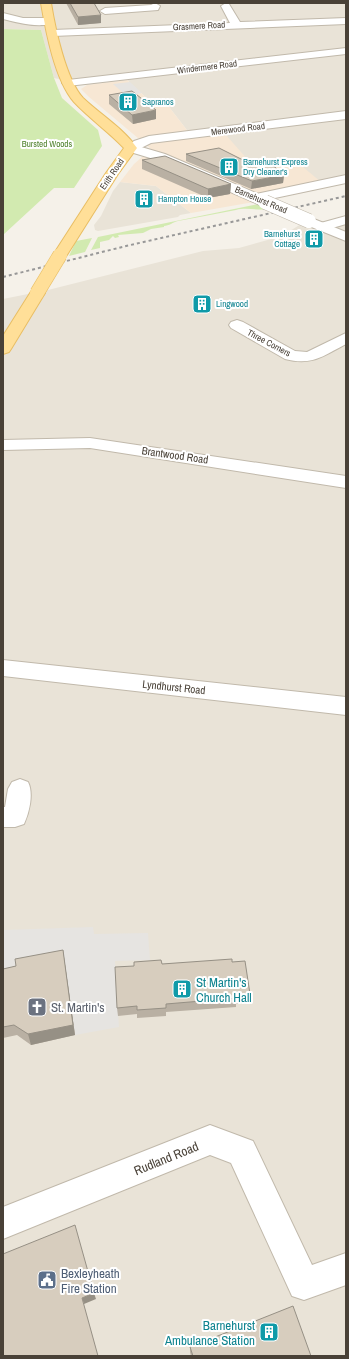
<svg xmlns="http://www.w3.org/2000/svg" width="349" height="1359" viewBox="0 0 349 1359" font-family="'Archivo Narrow',sans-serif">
	<rect width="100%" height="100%" fill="#f5f1e9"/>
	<!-- residential -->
	<path fill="#e9e3d7" d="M3,3H346V177L321,182L256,169L193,138L166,103L153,104L127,80L87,85L54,78L41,30L3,29Z
		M120,182L156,186L191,213L180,215L178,217L98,231L95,230L94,225L101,216L113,191Z
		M346,223V1356H3V299L48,290L203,251L239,248L282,236L301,224Z"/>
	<!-- commercial -->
	<path fill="#f7e7d4" d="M127,80L153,104L166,103L193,138L225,134L256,169L297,162L321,182L245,198L254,202L191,213L156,186L120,182L134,164L151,149L89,97L81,89L87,85Z"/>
	<!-- green -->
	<path fill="#d2eab0" d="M3,29L41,30L54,78L62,98L98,130L102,146L74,188H54L3,235Z
		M259,204L269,209C258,211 247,207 236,210C217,214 198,217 178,221C173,222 169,226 164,226V227L151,229L143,233L118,235L119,237L115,238L113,236L109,240L100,242V248L91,250L98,237Z
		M92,238L85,252L69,256L76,241Z"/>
	<!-- parking -->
	<path fill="#e6e4e1" d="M130,82L142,93L127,96L113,84Z
		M93,927L94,934L148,933L150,960L115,961L119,1027L75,1035L64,961L3,980V930Z"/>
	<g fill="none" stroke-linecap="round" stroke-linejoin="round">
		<defs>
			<path id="minor" d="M155,3L160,6L158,10L105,14L100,11L105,8L151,5Z
				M226,3L229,4L240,22L346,18V24L53,36L48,33L53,30L230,23L221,6Z
				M3,13L23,18H49L54,21C46,30 14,22 3,19Z
				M346,48V54L68,86L62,83L68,80Z
				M346,111V119L151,143L135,151H127L125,148L134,141L149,136Z
				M346,175V183L256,202L251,201L249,198L251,195L256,194Z
				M346,216V224L322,231L317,230L315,227L317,224Z
				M237,320L243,322L295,351L307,352L346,333V344C323,356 312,366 285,359L231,328L229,325L231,322Z
				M90,438L346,476V488L90,448L3,450V440Z
				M3,660L346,697V715L3,676Z
				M20,779L28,782C34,794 29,813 24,824L15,827H3V807H5L8,789L12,782Z
				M210,1125L253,1141L312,1265L346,1253V1285L304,1300L292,1296L231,1163L210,1155L3,1239V1207Z"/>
			<path id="tertiary" d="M131,144L165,154L270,199L272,202L270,205H260L157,160L127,151L125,148L127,145Z
				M309,217L346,232V241L304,224L302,221L304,218Z"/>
			<path id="primary" d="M41,3H51C55,28 66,80 83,98C101,115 123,128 137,148L118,174L65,258L60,259L55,258L53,255L106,173L124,148C109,132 90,119 74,102C55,80 46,32 41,3Z
				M37,288L42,290L45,293L11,349L9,352L3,354V336L32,290Z"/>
		</defs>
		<!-- minor casing -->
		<use href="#minor" stroke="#c1b9ab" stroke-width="2"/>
		<!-- tertiary casing -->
		<use href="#tertiary" stroke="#c1b9ab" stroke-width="2"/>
		<!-- primary casing -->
		<use href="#primary" stroke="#e9be63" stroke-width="2"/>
		<!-- minor -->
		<use href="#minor" fill="#fff" fill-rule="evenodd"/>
		<!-- tertiary -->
		<use href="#tertiary" fill="#fff" fill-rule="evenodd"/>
		<!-- primary -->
		<use href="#primary" fill="#ffdf98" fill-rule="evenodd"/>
		<!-- rail -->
		<path stroke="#989898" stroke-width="2" stroke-dasharray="3 3" stroke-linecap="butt" d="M3,277L126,246L346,196"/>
		<defs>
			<path id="tertiary-bridge" d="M265,202L309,221"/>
			<path id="primary-bridge" d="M37,293L60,255"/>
		</defs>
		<!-- tertiary-bridge casing -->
		<use href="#tertiary-bridge" stroke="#c1b9ab" stroke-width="15" stroke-linecap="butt"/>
		<!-- primary-bridge casing -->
		<use href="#primary-bridge" stroke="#e9be63" stroke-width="15" stroke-linecap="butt"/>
		<!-- tertiary-bridge -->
		<use href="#tertiary-bridge" stroke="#fff" stroke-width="14"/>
		<!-- primary-bridge -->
		<use href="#primary-bridge" stroke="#ffdf98" stroke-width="14"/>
	</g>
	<!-- wall -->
	<path fill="#b9b0a3" d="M66,3H94L101,23L78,25Z
		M109,95L156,119L133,124L109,104Z
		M186,154L253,165L284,175L283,183L251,189L186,161Z
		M142,160L231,184L230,194L208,198L142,169Z
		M63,950L75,1035L31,1045L17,1035L3,1038V969L16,966Z
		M232,962L250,994L249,1002L236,1004V1007L166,1012V1016L137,1018V1014L118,1016L117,1008L162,964Z
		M190,1347L311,1356H191L190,1352Z"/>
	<!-- shaded-wall -->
	<path fill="#969085" d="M101,15V23L78,25V17Z
		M156,110V119L133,124L132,115Z
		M284,175L283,183L251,189L252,181Z
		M231,184L230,194L208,198V189Z
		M63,950L75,1035L31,1045L28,1034Z
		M94,1293L96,1299L84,1304L82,1298Z"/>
	<!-- building -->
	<path fill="#d7cdbe" stroke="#969085" d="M70,3H94L101,15L78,17Z
		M132,91L156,110L132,115L109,95Z
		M219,148L253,165L269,162L284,175L252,181L186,154Z
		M165,156L231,184L208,189L142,160Z
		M63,950L73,1025L28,1034L14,1025L3,1027V969L16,966L15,959Z
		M232,959V962L245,961L250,994L236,995L237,998L166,1004V1008L137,1010V1006L117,1008L115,967L134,966V962L161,960L162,964Z
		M75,1225L94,1293L82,1298L98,1356H3V1254Z
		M293,1306L311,1356H193L190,1347Z"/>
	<!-- icons -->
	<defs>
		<symbol id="building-square" viewBox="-11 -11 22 22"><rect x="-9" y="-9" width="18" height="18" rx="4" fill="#0f9aa8" stroke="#fff"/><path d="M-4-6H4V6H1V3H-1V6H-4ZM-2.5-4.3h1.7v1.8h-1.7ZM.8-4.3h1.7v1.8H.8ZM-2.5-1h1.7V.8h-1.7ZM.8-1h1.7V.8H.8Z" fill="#fff"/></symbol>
		<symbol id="church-square" viewBox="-11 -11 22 22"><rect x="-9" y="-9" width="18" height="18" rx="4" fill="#6b7280" stroke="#fff"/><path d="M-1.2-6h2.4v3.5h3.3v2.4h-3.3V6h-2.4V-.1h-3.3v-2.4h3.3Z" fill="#fff"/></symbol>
		<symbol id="civic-square" viewBox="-11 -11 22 22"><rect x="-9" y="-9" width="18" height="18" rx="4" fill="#5c6f8a" stroke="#fff"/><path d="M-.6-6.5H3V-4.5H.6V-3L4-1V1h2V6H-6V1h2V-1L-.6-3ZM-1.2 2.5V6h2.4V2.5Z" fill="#fff"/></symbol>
	</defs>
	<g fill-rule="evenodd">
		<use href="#building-square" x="117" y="91" width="22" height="22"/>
		<use href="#building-square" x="218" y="156" width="22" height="22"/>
		<use href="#building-square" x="133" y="188" width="22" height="22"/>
		<use href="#building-square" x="303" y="228" width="22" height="22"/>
		<use href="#building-square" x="191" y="293" width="22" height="22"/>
		<use href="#building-square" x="171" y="978" width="22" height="22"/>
		<use href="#church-square" x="26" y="996" width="22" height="22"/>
		<use href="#civic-square" x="36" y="1269" width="22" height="22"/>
		<use href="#building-square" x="258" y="1321" width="22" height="22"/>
	</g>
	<g text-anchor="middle" stroke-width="4" stroke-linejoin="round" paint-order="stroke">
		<!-- far-street labels -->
		<g font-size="9" fill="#494137" stroke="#fff">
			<text transform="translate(199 26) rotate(-3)" y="3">Grasmere Road</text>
			<text transform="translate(207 67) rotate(-7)" y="3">Windermere Road</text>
			<text transform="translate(238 129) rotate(-7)" y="3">Merewood Road</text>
			<text transform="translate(112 174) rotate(-56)" y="3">Erith Road</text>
			<text transform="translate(261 200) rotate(23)" y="3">Barnehurst Road</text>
			<text transform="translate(269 343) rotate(28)" y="3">Three Corners</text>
		</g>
		<!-- far-culture labels -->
		<g font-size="9" fill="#0d838f" stroke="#fff" text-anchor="start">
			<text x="142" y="105">Sapranos</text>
			<text x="243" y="165">Barnehurst Express<tspan x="243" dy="10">Dry Cleaner's</tspan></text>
			<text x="158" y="202">Hampton House</text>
			<text x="300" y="237" text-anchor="end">Barnehurst<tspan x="300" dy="10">Cottage</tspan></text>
			<text x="216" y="307">Lingwood</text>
		</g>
		<!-- far-park labels -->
		<g font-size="9" fill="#4a7e27" stroke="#fff">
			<text x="47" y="147">Bursted Woods</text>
		</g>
		<!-- street labels -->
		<g font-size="11" fill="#494137" stroke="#fff">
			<text transform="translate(175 455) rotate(8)" y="4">Brantwood Road</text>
			<text transform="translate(174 687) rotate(6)" y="4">Lyndhurst Road</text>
		</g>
		<!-- near-culture labels -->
		<g font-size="13" fill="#0d838f" stroke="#fff" text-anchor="start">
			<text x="196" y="987">St Martin's<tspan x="196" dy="15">Church Hall</tspan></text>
			<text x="255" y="1330" text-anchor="end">Barnehurst<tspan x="255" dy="15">Ambulance Station</tspan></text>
		</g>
		<!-- near-worship labels -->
		<g font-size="13" fill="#5b616d" stroke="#fff" text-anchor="start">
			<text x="51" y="1012">St. Martin's</text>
		</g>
		<!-- near-street labels -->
		<g font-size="13" fill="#494137" stroke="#fff">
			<text transform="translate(166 1158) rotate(-22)" y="5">Rudland Road</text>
		</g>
		<!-- near-service labels -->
		<g font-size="13" fill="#4e5e75" stroke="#fff" text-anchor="start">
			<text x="61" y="1278">Bexleyheath<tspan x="61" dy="15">Fire Station</tspan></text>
		</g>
	</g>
	<!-- border -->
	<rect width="349" height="1359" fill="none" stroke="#494137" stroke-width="8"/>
</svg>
